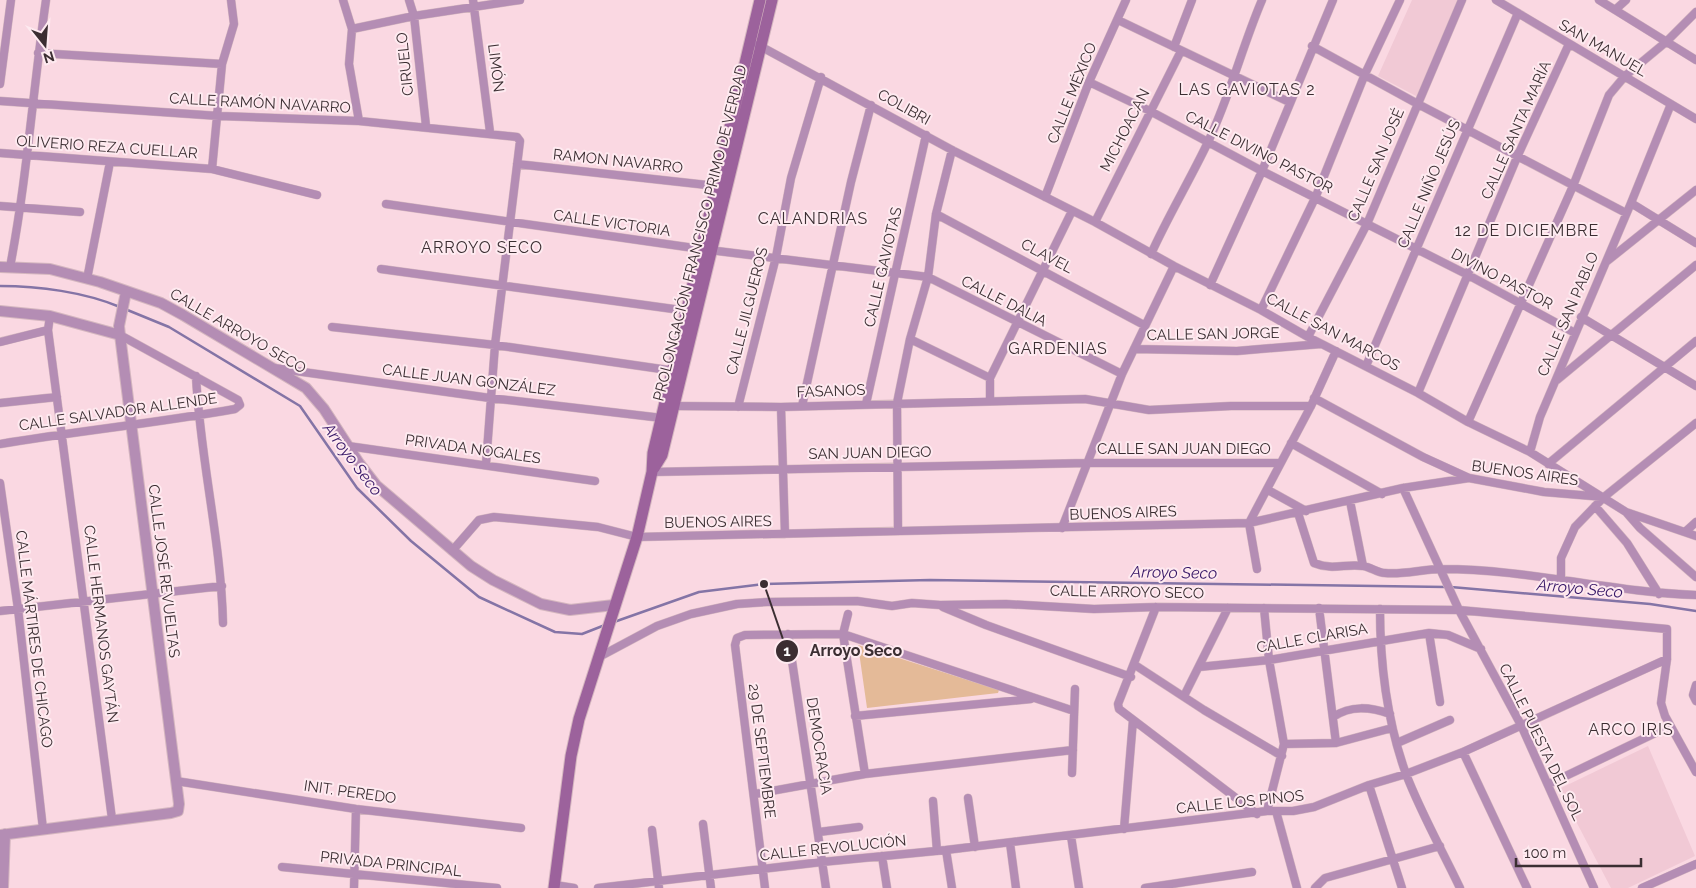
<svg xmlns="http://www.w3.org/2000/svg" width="1696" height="888" viewBox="0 0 1696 888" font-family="Raleway,sans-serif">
	<rect width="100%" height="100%" fill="#fad8e2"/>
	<!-- built -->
	<path fill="#f1c9d5" d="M1412,0H1460L1418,97L1378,76Z
		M1648,746L1695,856L1628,888H1611L1559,789Z"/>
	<!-- green -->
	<path fill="#e4ba98" d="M858,645L999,690L998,693L867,708Z"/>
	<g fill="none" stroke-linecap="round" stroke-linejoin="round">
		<!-- stream -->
		<path stroke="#8474a6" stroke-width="2.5" d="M0,286C39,286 84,292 120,307
			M125,309L169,327L300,406L357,488L411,541L479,597L555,632L582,634L605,625
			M1451,587L1650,604L1696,611
			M614,622L699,592L764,584L930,580L1446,587"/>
		<defs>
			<path id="minor" d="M343,0L352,29L349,64L359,121
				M409,0L414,16L426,126
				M473,0L490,132
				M1496,0L1696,119
				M1599,0L1696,60
				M1615,10L1626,0
				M1118,20L1289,102
				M352,29L414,16L520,0
				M758,45L952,150L1095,222L1174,266L1261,310L1308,337L1418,393L1468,422L1530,452L1626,512L1696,536
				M1312,46L1416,103L1626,213
				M1174,47L1192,0
				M38,53L222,64
				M1089,82L1150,111L1262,171L1468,275L1575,333
				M0,84L11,0
				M0,101L219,116L359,121L517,137L520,141L495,345L486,464
				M0,153L212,169L317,195
				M517,164L716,186
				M212,169L222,64L234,24L231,0
				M1045,197L1089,82L1126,0
				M1631,203L1696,243
				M386,204L701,249L928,277L1122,374
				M0,206L80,212
				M936,214L1144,325
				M1095,222L1181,51
				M1151,254C1168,216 1190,180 1208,142C1230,96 1242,47 1262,0
				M1606,262L1696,190
				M10,267C27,179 33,89 46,0
				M381,269L688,311
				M87,279L110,162
				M1210,285L1262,171L1333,0
				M1261,310L1316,196L1365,74L1400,0
				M50,316L48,330L112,819
				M1581,317L1696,386
				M332,327L495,345L675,371
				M1308,337L1367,224L1462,0
				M910,339L990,378
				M0,342L48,330
				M1134,349L1237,351L1321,344
				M1366,366L1518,13
				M274,368L490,398L662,418
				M196,376C200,459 221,540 223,623
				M1557,380L1696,265
				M1418,393L1518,155L1569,44
				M1314,398L1423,457L1469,478
				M990,400V378L1072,211
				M0,403L57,397
				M866,404L926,135
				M673,406L781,407L1085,399L1149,410L1231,406H1311
				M802,406L851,182L871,105
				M738,407L776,257L791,178L821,77
				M781,407L785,534
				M1468,422L1573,186L1609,95L1625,76L1666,42L1696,12
				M1291,443L1382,494
				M0,444C78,431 157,423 235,409L240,405L238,400L120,335
				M348,446L595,481
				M1530,452L1540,417L1631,203L1671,104
				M1548,464L1696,341
				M652,472L1088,463H1280
				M0,483L18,609L43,829
				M1403,488L1459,610L1521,725L1594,888
				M1268,490L1306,511
				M1350,501L1363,566
				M1595,506L1627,543L1659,594
				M1626,512L1640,528L1696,577
				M1298,513L1314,563C1333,571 1346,563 1363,566C1371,567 1377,573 1385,573C1403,575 1423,569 1442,569C1527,569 1611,592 1696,595
				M1249,523L1311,406L1336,351
				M1249,523L1257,569
				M1062,528L1122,374L1174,266
				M898,531L897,403L910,339L928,277L936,214L952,150
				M1685,532L1696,522
				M452,551L479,520L494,517L598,527L637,537L1249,523L1403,488L1469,478L1544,492L1604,497
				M1561,579V558L1575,527L1604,497L1696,423
				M943,607L986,625L1131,677
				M1156,607L1118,704L1119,709L1257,814
				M1264,608L1269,660L1284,744L1267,811
				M1319,608L1336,743
				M1380,609C1380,664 1387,721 1406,774C1421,813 1442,850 1460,888
				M0,611L222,586
				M848,614L843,634L865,774
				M1429,633L1440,702
				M788,634L826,888
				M599,657L657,626L691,614L737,604L767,602L857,601L892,606L912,603L940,605L1006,604L1094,609L1156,607L1459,610L1667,629V659L1661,703L1665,716L1696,772
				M1135,665L1204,710L1282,756
				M1199,667L1269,660L1429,633L1448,635L1481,649
				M1696,685L1693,695L1696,701
				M1184,696L1228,608
				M855,716L1031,699
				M1333,717C1351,705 1370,707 1390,714
				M1397,743L1450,720
				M1284,744L1336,743L1392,728
				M1463,752L1527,888
				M1072,773L1075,689
				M176,781L356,809L521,828
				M1549,784L1670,726
				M1369,785L1402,888
				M755,794L865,774L1073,750
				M968,798L975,847
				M933,801L937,851
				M1276,811L1297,888
				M703,824L711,888
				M1124,829L1133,720
				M652,830L659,888
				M819,832L859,827
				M1071,836L1079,888
				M1010,843L1016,888
				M946,850L952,888
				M882,856L887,888
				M282,867L497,888
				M555,885L574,888
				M354,888L356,809
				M598,888L822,862L946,850L1267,811H1293L1314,807L1369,785L1406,774L1463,752L1667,659
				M765,888L735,645L737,638L745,635L843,634L1074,711
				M1145,888L1252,872
				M1315,888L1325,878L1440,846
				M1642,888L1696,864"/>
			<path id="tertiary" d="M0,267L50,269L100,282L161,303L183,315L306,388L324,409L359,463L376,485L471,566L493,580L541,604L570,610L614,605
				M0,311L50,316L120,335
				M0,835L171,813L178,811L179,804L120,335L119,326L126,292
				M3,888L5,834"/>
			<path id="secondary" d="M654,468L662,455L772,0
				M554,888L571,756L579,719L637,537L652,472L653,453L760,0"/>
		</defs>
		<!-- minor casing -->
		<use href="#minor" stroke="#d4b6bf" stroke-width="9"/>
		<!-- tertiary casing -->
		<use href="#tertiary" stroke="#d4b6bf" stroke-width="12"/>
		<!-- secondary casing -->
		<use href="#secondary" stroke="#d4b6bf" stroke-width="13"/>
		<!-- minor -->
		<use href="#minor" stroke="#b48db4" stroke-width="8"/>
		<!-- tertiary -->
		<use href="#tertiary" stroke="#b48db4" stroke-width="10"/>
		<!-- secondary -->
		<use href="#secondary" stroke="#9c629c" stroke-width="11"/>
	</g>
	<g text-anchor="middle" stroke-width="4" stroke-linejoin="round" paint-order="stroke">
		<!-- street labels -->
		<g font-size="15" fill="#3b2e32" stroke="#feeaf0">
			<text transform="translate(1603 48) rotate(30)" y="5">SAN MANUEL</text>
			<text transform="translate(405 64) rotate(-96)" y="5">CIRUELO</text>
			<text transform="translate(496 68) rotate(83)" y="5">LIMÓN</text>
			<text transform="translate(1072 93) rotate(-68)" y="5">CALLE MÉXICO</text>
			<text transform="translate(260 103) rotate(3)" y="5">CALLE RAMÓN NAVARRO</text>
			<text transform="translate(904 107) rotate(29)" y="5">COLIBRI</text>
			<text transform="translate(1125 130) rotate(-63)" y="5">MICHOACAN</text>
			<text transform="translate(1516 130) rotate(-66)" y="5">CALLE SANTA MARÍA</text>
			<text transform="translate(107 147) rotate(4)" y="5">OLIVERIO REZA CUELLAR</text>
			<text transform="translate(1259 152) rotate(27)" y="5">CALLE DIVINO PASTOR</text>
			<text transform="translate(618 161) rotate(6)" y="5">RAMON NAVARRO</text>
			<text transform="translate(1376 165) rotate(-67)" y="5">CALLE SAN JOSÉ</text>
			<text transform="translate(1429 184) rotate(-67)" y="5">CALLE NIÑO JESÚS</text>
			<text transform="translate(612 223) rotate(8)" y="5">CALLE VICTORIA</text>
			<text transform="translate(700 233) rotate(-76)" y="5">PROLONGACIÓN FRANCISCO PRIMO DE VERDAD</text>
			<text transform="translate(1047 256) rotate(28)" y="5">CLAVEL</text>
			<text transform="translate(883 267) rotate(-77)" y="5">CALLE GAVIOTAS</text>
			<text transform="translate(1502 279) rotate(28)" y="5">DIVINO PASTOR</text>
			<text transform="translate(1004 301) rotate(27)" y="5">CALLE DALIA</text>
			<text transform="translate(747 311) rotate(-76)" y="5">CALLE JILGUEROS</text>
			<text transform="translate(1568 314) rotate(-67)" y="5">CALLE SAN PABLO</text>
			<text transform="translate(238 331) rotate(30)" y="5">CALLE ARROYO SECO</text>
			<text transform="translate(1333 332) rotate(28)" y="5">CALLE SAN MARCOS</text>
			<text transform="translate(1213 334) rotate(-1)" y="5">CALLE SAN JORGE</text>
			<text transform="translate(469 380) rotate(7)" y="5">CALLE JUAN GONZÁLEZ</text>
			<text transform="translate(831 391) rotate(-2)" y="5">FASANOS</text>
			<text transform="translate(118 412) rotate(-8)" y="5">CALLE SALVADOR ALLENDE</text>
			<text transform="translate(473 449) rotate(8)" y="5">PRIVADA NOGALES</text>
			<text x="1184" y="454">CALLE SAN JUAN DIEGO</text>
			<text transform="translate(870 453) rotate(-1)" y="5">SAN JUAN DIEGO</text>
			<text transform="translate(1525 473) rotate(8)" y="5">BUENOS AIRES</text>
			<text transform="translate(1123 513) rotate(-2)" y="5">BUENOS AIRES</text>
			<text transform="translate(718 522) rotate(-1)" y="5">BUENOS AIRES</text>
			<text transform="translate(164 571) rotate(83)" y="5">CALLE JOSÉ REVUELTAS</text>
			<text transform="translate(1127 592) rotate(1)" y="5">CALLE ARROYO SECO</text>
			<text transform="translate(101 624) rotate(83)" y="5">CALLE HERMANOS GAYTÁN</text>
			<text transform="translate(1312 638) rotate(-10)" y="5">CALLE CLARISA</text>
			<text transform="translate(34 639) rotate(83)" y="5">CALLE MÁRTIRES DE CHICAGO</text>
			<text transform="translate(1541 742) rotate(64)" y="5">CALLE PUESTA DEL SOL</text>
			<text transform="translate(819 746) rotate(81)" y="5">DEMOCRACIA</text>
			<text transform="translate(762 751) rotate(83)" y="5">29 DE SEPTIEMBRE</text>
			<text transform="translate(350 792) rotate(8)" y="5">INIT. PEREDO</text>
			<text transform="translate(1240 802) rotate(-6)" y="5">CALLE LOS PINOS</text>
			<text transform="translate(833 848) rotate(-6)" y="5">CALLE REVOLUCIÓN</text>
			<text transform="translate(391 864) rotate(6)" y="5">PRIVADA PRINCIPAL</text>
		</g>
		<!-- neighbourhood labels -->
		<g font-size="16" letter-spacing="1" fill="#3b2e32" stroke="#feeaf0">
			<text x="1247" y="95">LAS GAVIOTAS 2</text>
			<text x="813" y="224">CALANDRIAS</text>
			<text x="1527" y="236">12 DE DICIEMBRE</text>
			<text x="482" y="253">ARROYO SECO</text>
			<text x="1058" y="354">GARDENIAS</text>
			<text x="1631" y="735">ARCO IRIS</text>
		</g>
		<!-- water labels -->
		<g font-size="16" font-style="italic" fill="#351566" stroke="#feeaf0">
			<text transform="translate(353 459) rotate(53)" y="6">Arroyo Seco</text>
			<text transform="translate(1174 572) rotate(1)" y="6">Arroyo Seco</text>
			<text transform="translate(1580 588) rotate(5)" y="6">Arroyo Seco</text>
		</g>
	</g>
	<!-- callouts -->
	<path fill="none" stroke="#3b2e32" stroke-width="2" d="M764 584L787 651"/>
	<g fill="#3b2e32" stroke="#feeaf0" stroke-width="2">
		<circle cx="764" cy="584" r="5"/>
		<circle cx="787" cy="651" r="12"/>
	</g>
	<g font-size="15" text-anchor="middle" font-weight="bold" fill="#fff">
		<text x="787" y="656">1</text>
	</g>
	<g font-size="16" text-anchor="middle" font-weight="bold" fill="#3b2e32" stroke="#feeaf0" stroke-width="4" stroke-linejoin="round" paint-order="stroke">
		<text x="856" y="656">Arroyo Seco</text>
	</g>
	<!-- north arrow -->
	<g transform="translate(45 45) rotate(163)" stroke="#feeaf0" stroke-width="4" paint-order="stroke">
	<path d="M0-4L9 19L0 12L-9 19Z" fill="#3b2e32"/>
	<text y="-8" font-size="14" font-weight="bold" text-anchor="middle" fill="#3b2e32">N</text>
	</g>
	<!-- scale -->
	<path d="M1516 858v8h125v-8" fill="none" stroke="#3b2e32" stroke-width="2.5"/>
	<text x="1524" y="858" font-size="15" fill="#3b2e32" stroke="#feeaf0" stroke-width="4" paint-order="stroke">100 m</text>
</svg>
